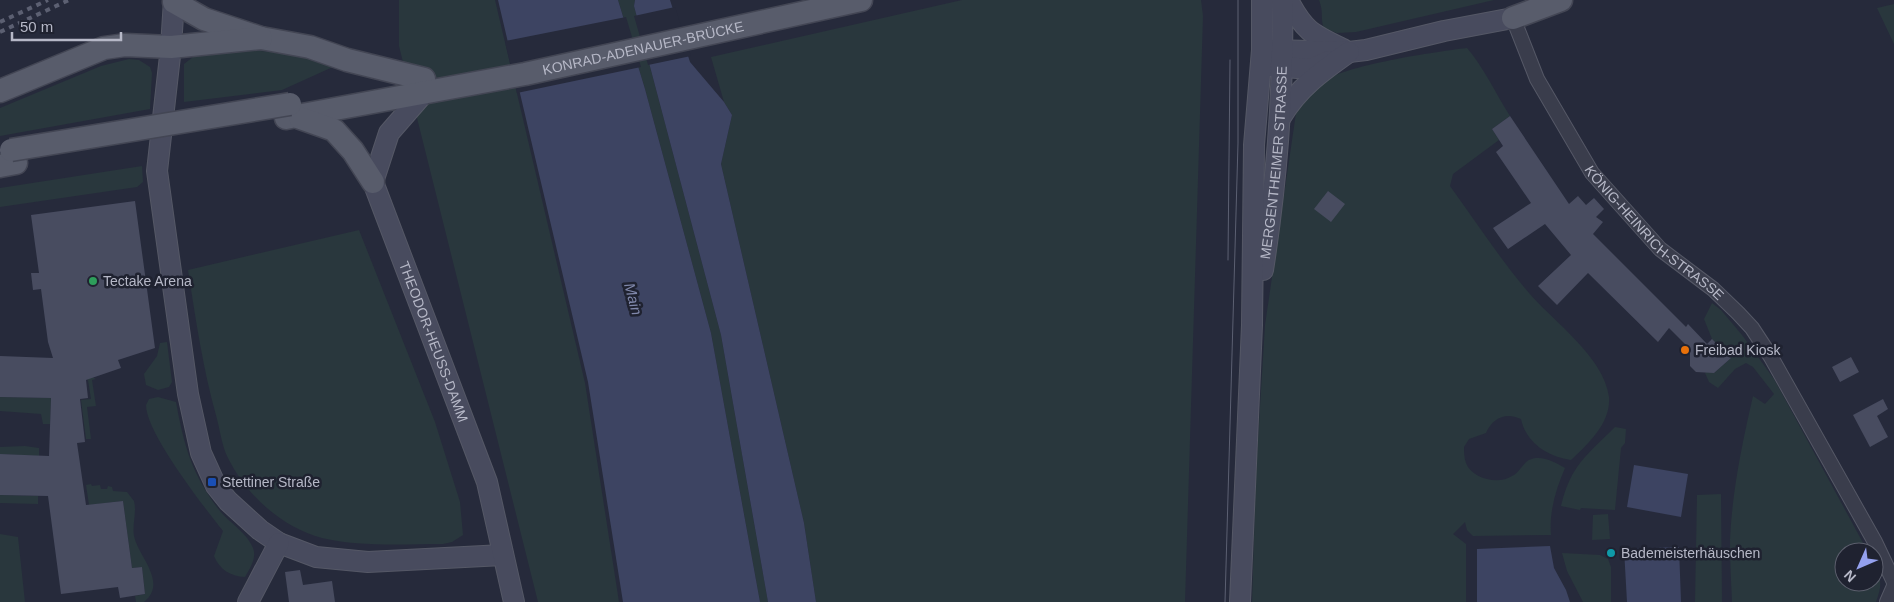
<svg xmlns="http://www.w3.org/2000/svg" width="1894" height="602" viewBox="0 0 1894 602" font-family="Helvetica,sans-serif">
	<rect width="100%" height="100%" fill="#262a3b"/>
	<!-- green -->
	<path fill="#29373d" d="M399,0H495L585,383L619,602H538L399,46Z
		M618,0H635L634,6L721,335L768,602H760L711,333L645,89Z
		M962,0H1201L1203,16L1185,602H816L804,523L721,164L732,115L724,102L711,57Z
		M1319,0H1494L1356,32L1337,33L1324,28C1320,19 1324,13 1319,0Z
		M1894,4V44L1877,8Z
		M1467,48C1483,66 1496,94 1510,116L1492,129L1499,140L1453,174L1450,186C1476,222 1500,259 1529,293C1554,322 1604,357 1609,397C1611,423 1588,444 1571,460C1548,457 1526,443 1521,419C1505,412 1493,418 1486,433L1469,439L1464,447C1464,452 1464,458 1466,463C1472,479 1499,485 1512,476C1519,473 1523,463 1529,460C1540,454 1556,462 1565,468C1556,489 1549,511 1551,535L1473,536L1467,530L1465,522L1453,534L1466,544V602H1252L1256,472L1265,325L1296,113C1302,102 1308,91 1319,83C1346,65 1433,52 1467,48Z
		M202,50C247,49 292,50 335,66L282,90L184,102V64Z
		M129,59L139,60L150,67L152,73L150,109L0,136V108L101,66Z
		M142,166L143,182L137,187L0,207V188Z
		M359,230L435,422L460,502L463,535L452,542L443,544C404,544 359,547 322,538C281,527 245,494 227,456C222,445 220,431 217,419C203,370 196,321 188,270Z
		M1712,303L1721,310L1742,335L1774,379L1868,552H1844V582H1874V564C1882,579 1882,586 1876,602H1732C1731,582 1730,561 1730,540C1732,492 1742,444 1753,396L1765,404L1774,394L1753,367L1746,363L1735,369L1718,388L1709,382L1705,373L1709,369L1714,373L1731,358L1712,339L1704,319Z
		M167,342L172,382L169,387L158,390L146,385L144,374L157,356L160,343Z
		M87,374L96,379L92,380L96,406L87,407L91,439H86L81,400L91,399Z
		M0,397L51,398L50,424H43L41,414L0,411Z
		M158,397L176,402C184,446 192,475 220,511C230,523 248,534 253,548C257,558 250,568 245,577C230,576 220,570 214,556L223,531C204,507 146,433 146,405L149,399Z
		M1615,427L1626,429L1625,443L1621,448L1615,510L1581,508L1580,510L1561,506C1571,465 1586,456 1615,427Z
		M25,446L39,448V456L0,454V447Z
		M91,484L92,486L100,485L101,489H107L108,486L112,487L113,491L127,492L134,501C137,513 132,524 134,536C139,558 168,582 144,602H136L135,596L145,594L142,567L132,568L123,501L89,505L86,485Z
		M1721,494L1722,602H1695L1697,495Z
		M0,495L38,496V504L0,503Z
		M1608,514L1610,539L1592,540L1593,515Z
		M0,534L18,537L25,602H0Z
		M1562,553L1600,555L1608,559L1611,567V602H1583L1567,571Z"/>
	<!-- water -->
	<path fill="#3d4462" d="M498,0H618L645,89L711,333L760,602H623L588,382Z
		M635,0H670L690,62L724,102L732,115L721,164L804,523L816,602H768L721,335L634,6Z
		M1634,465L1688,474L1681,517L1627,507Z
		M1550,546L1554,568L1566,590L1570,602H1477V549Z
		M1679,547L1681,602H1627L1624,549Z"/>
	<!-- pier -->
	<path fill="#262a3b" d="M675,7L691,56L648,65L634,16Z
		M626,17L641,67L517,93L505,41Z"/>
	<!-- building -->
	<path fill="#484c60" d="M1510,116L1569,204L1578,196L1586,205L1594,198L1604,209L1596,217L1603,222L1593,234L1686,327L1688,324L1707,344L1712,339L1731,358L1714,373L1696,372L1690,366V349L1669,328L1658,342L1588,273L1557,305L1538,286L1571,255L1545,224L1508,249L1493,228L1531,203L1496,152L1503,146L1492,129Z
		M1328,191L1345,204L1331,222L1314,209Z
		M135,201L155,348L118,360L121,368L86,380L88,398L80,399L85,442L77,443L86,505L123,501L132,568L142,567L145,594L120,598L118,587L61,594L48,496L0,495V454L49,456L51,398L0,397V356L53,358L48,342L41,289L33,290L31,273H39L31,215Z
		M1851,357L1859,372L1840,382L1832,367Z
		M1883,399L1888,409L1877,416L1888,437L1870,447L1853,415Z
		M300,570L303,585L332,581L335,602H289L285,572Z"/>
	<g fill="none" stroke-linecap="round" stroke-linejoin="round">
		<defs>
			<g id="street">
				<path id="s1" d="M1513,18L1537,79L1592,173L1660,249L1713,289L1738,313L1752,328L1771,357L1875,542L1894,582"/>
				<path d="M1887,602L1894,586"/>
			</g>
			<g id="secondary">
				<path d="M174,0L171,47L157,171L188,394L201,453L216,486L228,501L260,530L279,543L316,557L368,562L503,555"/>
				<path d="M1288,0C1304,31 1312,34 1343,49"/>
				<path d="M1271,50L1349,52L1366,50L1444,31L1513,18"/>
				<path d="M1270,66L1311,69L1329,61"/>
				<path id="s2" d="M423,94L389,133L373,182L487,482L514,602"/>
				<path d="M1281,117C1298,88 1322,71 1349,52"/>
				<path id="s3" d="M1263,270C1277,180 1284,91 1282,0"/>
				<path d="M248,602L279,543"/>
				<path d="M1240,602L1252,325L1254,145L1262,50V0"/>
			</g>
			<g id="primary">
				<path d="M174,2L204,19L261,38L310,47L347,60L424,79"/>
				<path d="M1513,18L1561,0"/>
				<path d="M0,91L104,48L125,45L171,47L261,38"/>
				<path id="s4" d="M286,118L525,74L861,0"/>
				<path d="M300,118L334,130L353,151L373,182"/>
				<path d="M0,166L16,163"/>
			</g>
		</defs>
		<!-- street casing -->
		<use href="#street" stroke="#555866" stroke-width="16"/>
		<!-- secondary casing -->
		<use href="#secondary" stroke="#555866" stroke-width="22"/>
		<!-- primary casing -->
		<use href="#primary" stroke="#434654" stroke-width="25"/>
		<!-- street -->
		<use href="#street" stroke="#3a3d4c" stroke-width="14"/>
		<!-- secondary -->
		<use href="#secondary" stroke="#484b5e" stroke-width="20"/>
		<!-- primary -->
		<use href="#primary" stroke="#585c6b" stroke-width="22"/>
		<!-- tram -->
		<path stroke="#5c6072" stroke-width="1" d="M1228,260L1230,60
			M1225,602L1238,143V0"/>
		<!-- rail -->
		<path stroke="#5c6072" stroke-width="4" stroke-dasharray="5 5" stroke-linecap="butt" d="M0,22L48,0
			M0,32L69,0"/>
		<defs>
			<path id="primary-bridge" d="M11,150L290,104"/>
		</defs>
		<!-- primary-bridge casing -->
		<use href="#primary-bridge" stroke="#434654" stroke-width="25" stroke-linecap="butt"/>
		<!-- primary-bridge -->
		<use href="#primary-bridge" stroke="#585c6b" stroke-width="22"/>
	</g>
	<!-- markers -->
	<circle fill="#2e9e5b" stroke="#1f2230" stroke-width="2" cx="93" cy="281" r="5"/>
	<circle fill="#e8710a" stroke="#1f2230" stroke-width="2" cx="1685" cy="350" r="5"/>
	<rect fill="#1a4fb4" stroke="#1f2230" stroke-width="2" x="207" y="477" width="10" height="10" rx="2.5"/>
	<circle fill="#0f9aa8" stroke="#1f2230" stroke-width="2" cx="1611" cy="553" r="5"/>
	<g text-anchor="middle" stroke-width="5" stroke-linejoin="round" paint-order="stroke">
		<!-- street labels -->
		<g font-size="14" fill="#b6b8c7" stroke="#1f2230">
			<text dy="5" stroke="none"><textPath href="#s4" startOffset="364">KONRAD-ADENAUER-BRÜCKE</textPath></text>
			<text dy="5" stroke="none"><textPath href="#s3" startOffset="108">MERGENTHEIMER STRASSE</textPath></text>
			<text dy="5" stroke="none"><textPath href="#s1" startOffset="261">KÖNIG-HEINRICH-STRASSE</textPath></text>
			<text dy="5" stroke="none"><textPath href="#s2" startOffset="274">THEODOR-HEUSS-DAMM</textPath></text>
		</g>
		<!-- poi labels -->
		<g font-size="14" fill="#b6b8c7" stroke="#1f2230" text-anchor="start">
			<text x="103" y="286">Tectake Arena</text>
			<text x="1695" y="355">Freibad Kiosk</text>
			<text x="222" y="487">Stettiner Straße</text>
			<text x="1621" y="558">Bademeisterhäuschen</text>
		</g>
		<!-- water labels -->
		<g font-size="15" font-style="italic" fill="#8088ab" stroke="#1f2230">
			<text transform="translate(633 299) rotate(75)" y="5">Main</text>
		</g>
	</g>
	<!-- north arrow -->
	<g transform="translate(1859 567) rotate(225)"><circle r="24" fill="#1f2230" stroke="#5b5e6c"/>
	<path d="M0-4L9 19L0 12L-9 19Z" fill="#94a1ee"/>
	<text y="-8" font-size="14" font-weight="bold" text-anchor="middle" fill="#b6b8c7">N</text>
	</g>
	<!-- scale -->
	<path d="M12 32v8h109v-8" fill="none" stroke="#b6b8c7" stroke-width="2.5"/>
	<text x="20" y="32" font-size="15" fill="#b6b8c7" stroke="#1f2230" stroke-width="4" paint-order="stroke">50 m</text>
</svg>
